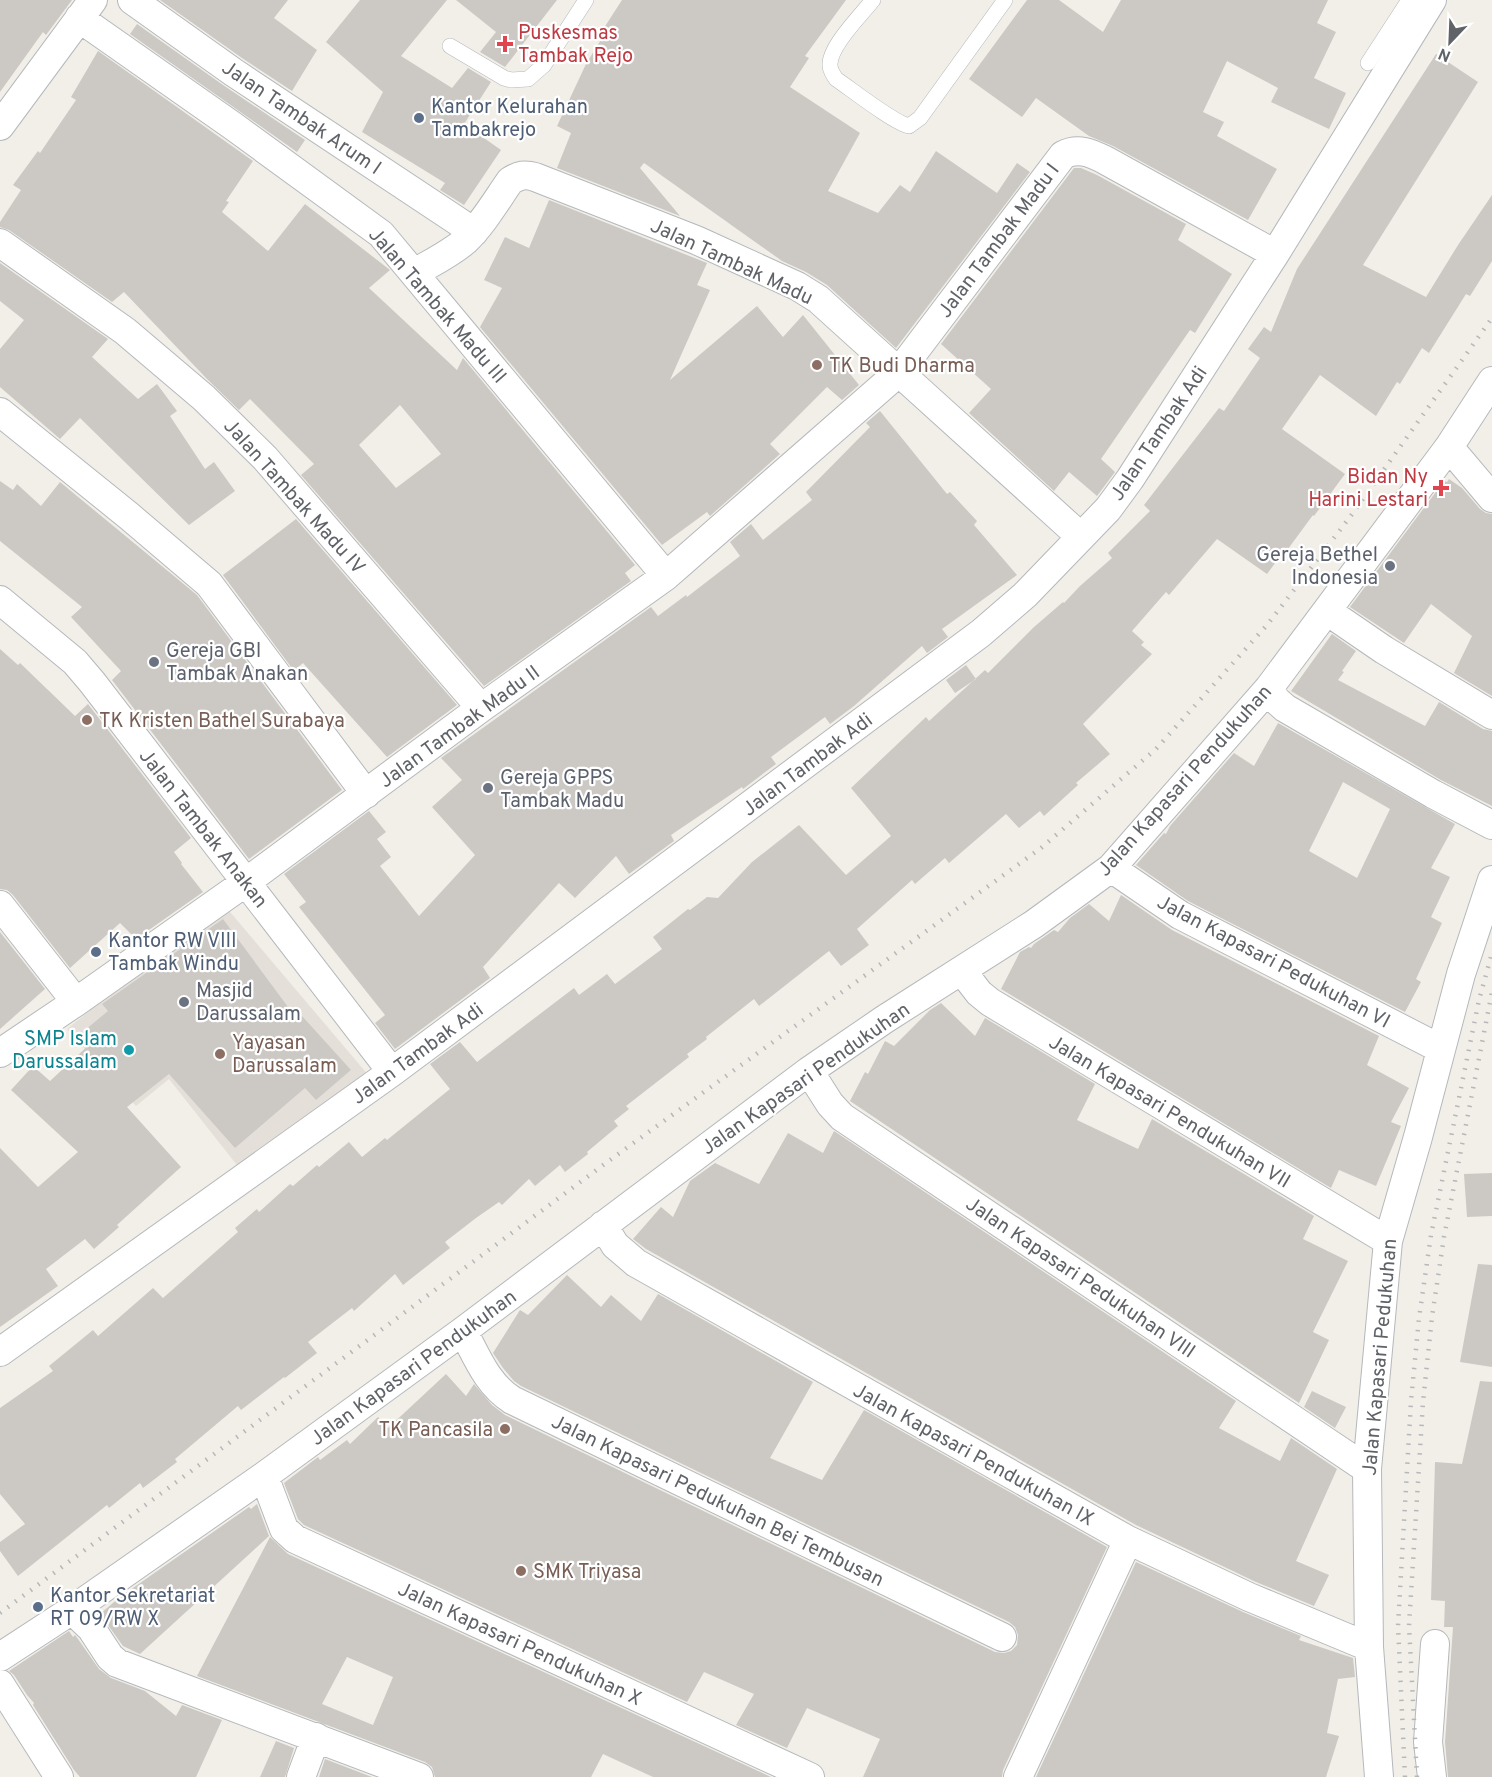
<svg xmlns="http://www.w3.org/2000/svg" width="1492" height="1777" viewBox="0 0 1492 1777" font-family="Overpass,sans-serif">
	<rect width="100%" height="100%" fill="#f1efe8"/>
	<!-- education -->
	<path fill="#e4e0d9" d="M225,906L375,1083L244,1174L169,1079L136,1106L67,1029L161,953Z"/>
	<!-- building -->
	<path fill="#ccc9c5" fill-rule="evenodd" d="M0,0H72L46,35L43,32L0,92Z
		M160,0H288L274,18L317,50L292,91L242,58Z
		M360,0H447L401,56L452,88L468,68L491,82L464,124L501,150L464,205L440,190L445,183L362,132L383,92L326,42Z
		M456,0H557L505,67L480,52L496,32Z
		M622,0H846L805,56L809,58L790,87L860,133L828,191L878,213L900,185L910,192L936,151L997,193L1017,163L1030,172L896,348L827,285L806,272L782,261L644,163L640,168L680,216L557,168L571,133L557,126L586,64L605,33L602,31Z
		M1027,0H1059L1103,32L1121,0H1328L1317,23L1336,32L1314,78L1346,93L1329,129L1271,102L1278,88L1227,61L1203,112L1224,122L1217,136L1277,169L1248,220L1113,146L1089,136L1036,98L1022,117L969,79Z
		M137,24L223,85L305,140L297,152L130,34Z
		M98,51L253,161L226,201L229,202L222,212L268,251L305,204L390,270L369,288L457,370L463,358L635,565L625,573L631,581L484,686L301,475L314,464L250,399L239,410L208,380L124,292L112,302L9,230L0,227V222L21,190L13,185L38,151L40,153L76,100L71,97ZM400,405L441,454L396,488L359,445Z
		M1436,54L1478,82L1363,265L1426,297L1458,245L1492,195V261L1470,296L1466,294L1429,353L1422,348L1400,384L1397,382L1376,416L1320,375L1282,429L1345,474L1314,516L1313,515L1285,553L1283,552L1267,574L1217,539L1169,595L1166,592L1132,631L1144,642L1141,645L1152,654L1083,724L1110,754L1076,783L1078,785L1044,816L1040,811L1019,828L1006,814L949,863L945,858L915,884L912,880L857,929L869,945L841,966L829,951L759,1006L754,999L706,1037L707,1039L687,1054L689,1057L626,1106L629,1109L614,1121L618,1126L587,1152L588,1154L565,1172L560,1165L535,1186L529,1179L502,1205L499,1202L476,1218L445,1242L450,1248L403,1285L395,1274L354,1311L352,1308L308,1342L317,1353L285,1378L284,1377L241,1410L238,1406L175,1459L177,1462L143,1488L140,1483L109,1508L107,1505L18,1576L0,1551V1542L25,1524L0,1494V1408L53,1371L49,1366L93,1330L98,1336L153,1288L163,1298L238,1232L235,1228L257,1209L259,1212L290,1184L293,1186L317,1165L319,1167L349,1142L362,1157L385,1138L387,1140L450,1089L430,1064L460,1042L477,1062L574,988L579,995L607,974L615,984L662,949L653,937L688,909L690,910L707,897L718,898L752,862L799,825L846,875L891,836L851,788L926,717L929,721L985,670L988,673L1034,627L1063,602L1064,603L1080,586L1112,558L1108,553L1150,511L1144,505L1219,408L1224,411L1260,358L1248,349L1264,327L1271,332L1297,269Z
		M1074,168H1081L1097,175L1186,224L1178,240L1232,274L1195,333L1190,330L1101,459L1115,472L1097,496L1069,472L1054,491L969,413L991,389L941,344Z
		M549,200L707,263L697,285L710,290L670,380L757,306L783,337L803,315L859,385L842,400L827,387L770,444L780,454L710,516L707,512L662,545L480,327L502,288L484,280L505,237L529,248Z
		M0,263L108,339L92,357L138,399L157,384L177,411L170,416L205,469L214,462L235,491L189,525L80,418L60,439L0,387V349L24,320L0,301Z
		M880,411L947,494L950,492L977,521L974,525L1017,575L942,629L948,637L927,653L922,646L854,706L830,724L825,717L771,757L776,764L743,789L742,787L671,835L674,841L629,874L616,856L575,898L559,883L483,967L490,978L395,1049L375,1023L385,1015L299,907L306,902L284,874L369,811L386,832L377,839L391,857L380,866L419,916L475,855L432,807L462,780L441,758L651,607L658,616L686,595L687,597L740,556L730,542L751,524L763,540L812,500L806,492L870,427L866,423Z
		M1449,479L1462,488L1480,509L1486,513L1492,514V696L1454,673L1472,636L1431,604L1404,643L1350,607L1444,481L1447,482Z
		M0,481L13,490L17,484L41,506L60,482L197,595L342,790L249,859L112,680L121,671L71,617L82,607L0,541Z
		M296,519L457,705L387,757L303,663L294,671L223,575Z
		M1332,634L1356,651L1342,671L1344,672L1338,680L1425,726L1439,702L1483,729L1492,731V806L1441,780L1291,691Z
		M0,649L18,665L20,663L75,716L88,704L191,838L174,852L182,863L181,864L203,892L136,939L120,923L70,968L13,895L7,890L0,889Z
		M966,665L976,679L955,693L946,680Z
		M1278,723L1455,824L1431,868L1450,877L1431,917L1442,923L1416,979L1421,982L1405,1012L1188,901L1136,865L1164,833L1166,834L1170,826L1234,753L1254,766ZM1343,782L1390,809L1357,878L1309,851Z
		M1121,895L1172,930L1379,1036L1367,1065L1409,1088L1391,1122L1401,1126L1376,1186L1339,1170L1331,1188L1001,989L1020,952L1029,947L1031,948L1034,944L1054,930L1058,932L1070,918L1089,904L1109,921Z
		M223,919L297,1019L302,1016L351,1070L316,1100L305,1088L235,1148L169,1074L127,1107L181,1167L117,1225L119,1227L94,1249L85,1239L46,1269L58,1286L0,1327V1148L38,1187L78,1152L11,1090L33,1066L50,1081L93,1041L85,1030L108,1011L102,1004Z
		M0,932L45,989L0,1029Z
		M941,1003L975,1036L985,1018L1095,1084L1077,1120L1138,1149L1152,1119L1314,1216L1303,1239L1348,1261L1313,1332L1329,1340L1299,1403L850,1101L865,1072L868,1074L885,1041L894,1046L930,1010Z
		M834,1131L1236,1401L1219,1428L1280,1461L1291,1438L1337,1469L1296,1561L1329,1575L1314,1606L1256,1582L1136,1525L646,1249L633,1239L661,1207L673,1217L690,1181L715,1163L759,1184L788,1133L823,1153Z
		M1492,1173V1216L1467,1217L1464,1174Z
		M1478,1264L1492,1265V1367L1460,1362Z
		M567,1275L601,1307L611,1295L641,1321L658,1294L813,1382L770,1458L822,1480L864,1410L1107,1547L1003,1770L1002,1777H863L880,1739L807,1708L787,1748L736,1725L754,1694L704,1672L687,1702L304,1525L298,1519L284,1483L318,1457L320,1460L347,1440L350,1444L378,1417L388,1428L446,1374L466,1396L474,1384L492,1405L505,1415L995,1652L1004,1653L1011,1651L1017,1645L1018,1635L1015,1627L1009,1622L521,1386L514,1381L503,1368L493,1353L520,1310L528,1315Z
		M1480,1381L1492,1382V1777H1448L1445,1742L1453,1627H1444L1445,1601L1431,1600L1435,1462L1462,1464Z
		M1312,1391L1346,1407L1335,1428L1304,1407Z
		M257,1504L269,1536L140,1654L123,1646L100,1614L120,1597L249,1507L251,1509Z
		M270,1537L288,1554L771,1777H653L603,1754L591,1777H435L432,1767L425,1762L197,1676ZM347,1657L393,1677L373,1725L322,1704Z
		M1136,1562L1243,1612L1301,1636L1299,1640L1353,1658L1355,1677L1338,1679L1327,1733L1339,1736L1326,1777H1036Z
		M69,1631L73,1637L75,1635L78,1639L99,1669L111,1678L145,1691L176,1716L182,1705L222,1720L196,1777H80L74,1770L33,1705L34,1703L27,1695L14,1675L9,1671Z
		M276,1741L294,1748L285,1777H260Z
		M325,1759L372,1777H319Z"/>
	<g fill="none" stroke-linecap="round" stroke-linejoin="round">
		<defs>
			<path id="lane" d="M873,0C861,15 829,47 830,65C830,71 833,74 836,79C851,89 894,123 909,126L920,118L1005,0
				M450,46L504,78L511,80L528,79L544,65L586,0
				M1368,63L1409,0"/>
			<path id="street" d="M132,0L233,72L474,232
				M79,18L233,126L381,234L666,576
				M0,126L93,0
				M0,243L125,331L204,398L265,458L481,708
				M414,273C431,263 450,254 465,241C483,224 496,201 510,181C519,175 525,174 535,177L696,240L797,286L818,299L1081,537
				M0,412L129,516L209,584L366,794
				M1449,447L1492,498
				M0,600L75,662L92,682L392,1072
				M1327,611L1384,650L1492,715
				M1269,688L1276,700L1285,708L1433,794L1492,825
				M1111,868L1180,915L1441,1049
				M0,905L76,1002
				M962,971L979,993L990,1002L1388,1241
				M0,1053L76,1002L246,882L481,708L666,576L898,373L1063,155C1078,147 1091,153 1105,160L1275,254
				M809,1071L830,1104L842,1117L1367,1469
				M603,1225L615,1245L636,1263L1128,1540L1249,1597L1369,1647
				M463,1331C477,1357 487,1384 512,1400L1002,1637
				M0,1352L392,1072L981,633L1025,595L1108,509L1130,479L1275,254L1432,0
				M264,1476L284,1529L295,1539L810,1777
				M72,1610L91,1628L110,1657L117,1663L419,1777
				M0,1657L72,1610L264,1476L463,1331L809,1071L885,1019L1034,924L1111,868L1269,688L1449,447L1492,381
				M0,1684L59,1777
				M301,1777L316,1737
				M1018,1777L1128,1540
				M1379,1777L1369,1647L1367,1469L1388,1241L1418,1137L1461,974L1492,880
				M1432,1777L1428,1742L1435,1644"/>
		</defs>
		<!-- lane casing -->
		<use href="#lane" stroke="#b5b8bc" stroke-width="16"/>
		<!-- street casing -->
		<use href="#street" stroke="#b5b8bc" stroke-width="30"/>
		<!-- lane -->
		<use href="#lane" stroke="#fff" stroke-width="15"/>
		<!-- street -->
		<use href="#street" stroke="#fff" stroke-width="28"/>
		<!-- rail -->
		<path stroke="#b6b7b8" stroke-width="4.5" stroke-dasharray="1.5 8" stroke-linecap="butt" d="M0,1613L610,1160L1041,848L1156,749L1267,625L1350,517L1492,318
			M1405,1777L1398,1626L1411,1401L1419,1318L1431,1235L1479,1000L1492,953
			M1417,1777L1409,1626L1423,1402L1432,1317L1444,1237L1492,992"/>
	</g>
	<!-- markers -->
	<g fill="#e0444e" stroke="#fff" stroke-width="2">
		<path d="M502 35h6v6h6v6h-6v6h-6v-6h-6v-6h6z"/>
		<path d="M1438 479h6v6h6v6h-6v6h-6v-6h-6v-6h6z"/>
	</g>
	<g fill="#5c6f8a" stroke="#fff" stroke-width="2">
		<circle cx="419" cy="118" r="6"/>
		<circle cx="96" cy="952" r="6"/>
		<circle cx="38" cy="1607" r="6"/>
	</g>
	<g fill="#8d6e63" stroke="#fff" stroke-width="2">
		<circle cx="817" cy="365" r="6"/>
		<circle cx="87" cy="720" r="6"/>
		<circle cx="220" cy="1054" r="6"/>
		<circle cx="505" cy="1429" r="6"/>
		<circle cx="521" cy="1571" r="6"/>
	</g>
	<g fill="#6b7280" stroke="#fff" stroke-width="2">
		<circle cx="1390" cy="566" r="6"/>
		<circle cx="154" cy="662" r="6"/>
		<circle cx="488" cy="788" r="6"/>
		<circle cx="184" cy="1002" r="6"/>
	</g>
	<circle fill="#0f9aa8" stroke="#fff" stroke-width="2" cx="129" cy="1050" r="6"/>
	<g text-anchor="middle" stroke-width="4.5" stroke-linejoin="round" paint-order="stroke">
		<!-- health labels -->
		<g font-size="20" fill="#be3a42" stroke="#fff" text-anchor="start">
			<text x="518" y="39">Puskesmas<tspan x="518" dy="23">Tambak Rejo</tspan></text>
			<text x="1428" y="483" text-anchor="end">Bidan Ny<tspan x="1428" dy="23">Harini Lestari</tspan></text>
		</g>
		<!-- service labels -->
		<g font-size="20" fill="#4e5e75" stroke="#fff" text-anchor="start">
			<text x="431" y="113">Kantor Kelurahan<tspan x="431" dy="23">Tambakrejo</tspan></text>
			<text x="108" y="947">Kantor RW VIII<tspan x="108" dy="23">Tambak Windu</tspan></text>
			<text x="50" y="1602">Kantor Sekretariat<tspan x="50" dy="23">RT 09/RW X</tspan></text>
		</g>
		<!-- street labels -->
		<g font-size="20" fill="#5f6368" stroke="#fff">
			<text transform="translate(302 117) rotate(34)" y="7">Jalan Tambak Arum I</text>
			<text transform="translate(998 240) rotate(-53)" y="7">Jalan Tambak Madu I</text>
			<text transform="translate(732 261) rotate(25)" y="7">Jalan Tambak Madu</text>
			<text transform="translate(438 305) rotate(49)" y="7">Jalan Tambak Madu III</text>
			<text transform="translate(1158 433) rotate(-56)" y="7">Jalan Tambak Adi</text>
			<text transform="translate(295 496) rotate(48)" y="7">Jalan Tambak Madu IV</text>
			<text transform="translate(459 726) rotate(-36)" y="7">Jalan Tambak Madu II</text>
			<text transform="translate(807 764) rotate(-37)" y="7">Jalan Tambak Adi</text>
			<text transform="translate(1184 780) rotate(-48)" y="7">Jalan Kapasari Pendukuhan</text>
			<text transform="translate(204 828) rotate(52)" y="7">Jalan Tambak Anakan</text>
			<text transform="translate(1274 961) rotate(28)" y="7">Jalan Kapasari Pedukuhan VI</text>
			<text transform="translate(417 1053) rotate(-36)" y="7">Jalan Tambak Adi</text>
			<text transform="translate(805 1078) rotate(-35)" y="7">Jalan Kapasari Pendukuhan</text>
			<text transform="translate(1170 1111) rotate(31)" y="7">Jalan Kapasari Pendukuhan VII</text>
			<text transform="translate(1081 1277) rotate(34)" y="7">Jalan Kapasari Pedukuhan VIII</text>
			<text transform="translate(1379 1357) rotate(-85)" y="7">Jalan Kapasari Pedukuhan</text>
			<text transform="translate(413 1367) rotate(-36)" y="7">Jalan Kapasari Pendukuhan</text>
			<text transform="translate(974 1454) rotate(29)" y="7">Jalan Kapasari Pendukuhan IX</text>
			<text transform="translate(718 1500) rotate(26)" y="7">Jalan Kapasari Pedukuhan Bei Tembusan</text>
			<text transform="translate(520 1643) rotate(25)" y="7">Jalan Kapasari Pendukuhan X</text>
		</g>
		<!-- education labels -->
		<g font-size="20" fill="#785e54" stroke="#fff" text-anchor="start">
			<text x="829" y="372">TK Budi Dharma</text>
			<text x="99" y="727">TK Kristen Bathel Surabaya</text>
			<text x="232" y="1049">Yayasan<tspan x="232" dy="23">Darussalam</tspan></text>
			<text x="493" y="1436" text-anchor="end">TK Pancasila</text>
			<text x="533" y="1578">SMK Triyasa</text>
		</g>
		<!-- worship labels -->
		<g font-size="20" fill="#5b616d" stroke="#fff" text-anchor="start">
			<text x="1378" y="561" text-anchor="end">Gereja Bethel<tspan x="1378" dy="23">Indonesia</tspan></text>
			<text x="166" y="657">Gereja GBI<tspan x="166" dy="23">Tambak Anakan</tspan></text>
			<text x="500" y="784">Gereja GPPS<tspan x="500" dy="23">Tambak Madu</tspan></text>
			<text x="196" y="997">Masjid<tspan x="196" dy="23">Darussalam</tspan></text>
		</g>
		<!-- culture labels -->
		<g font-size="20" fill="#0d838f" stroke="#fff" text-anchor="end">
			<text x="117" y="1045">SMP Islam<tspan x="117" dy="23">Darussalam</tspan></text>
		</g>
	</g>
	<!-- north arrow -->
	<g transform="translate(1450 42) rotate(203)" stroke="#ffffff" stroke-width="4.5" paint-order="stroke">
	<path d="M0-4.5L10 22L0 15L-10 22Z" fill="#5f6368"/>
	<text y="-9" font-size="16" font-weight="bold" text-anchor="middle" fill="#5f6368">N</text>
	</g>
</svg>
